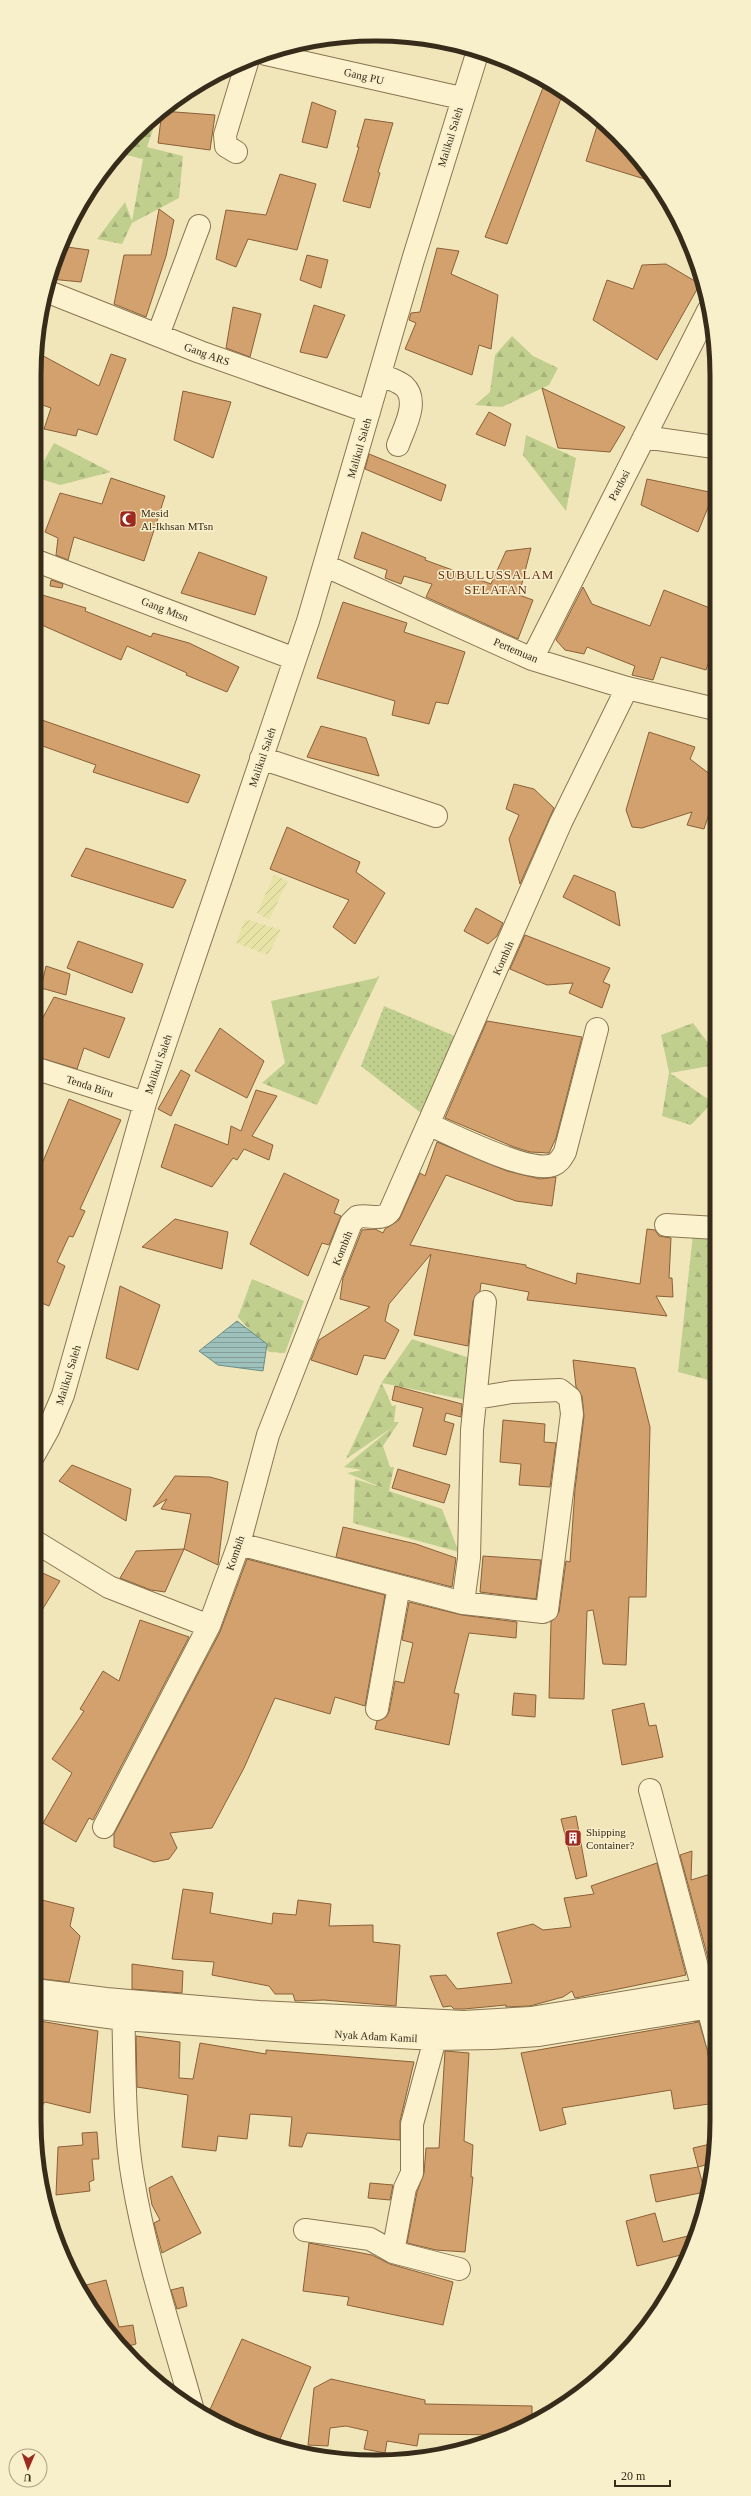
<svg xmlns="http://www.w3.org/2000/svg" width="751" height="2496" viewBox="0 0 751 2496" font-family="'Times New Roman',serif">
	<defs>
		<pattern id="farmland-furrows" width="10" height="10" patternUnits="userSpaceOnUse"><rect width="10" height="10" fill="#e7e3a7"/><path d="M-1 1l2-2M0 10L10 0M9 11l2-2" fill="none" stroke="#c7c38f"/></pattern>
		<pattern id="forest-firs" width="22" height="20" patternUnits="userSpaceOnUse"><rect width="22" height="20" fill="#c1cf8e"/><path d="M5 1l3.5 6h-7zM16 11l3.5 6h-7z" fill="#a6b27a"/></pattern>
		<pattern id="park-dots" width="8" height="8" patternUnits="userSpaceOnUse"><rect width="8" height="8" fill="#c1cf8e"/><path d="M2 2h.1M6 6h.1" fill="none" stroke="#a6b27a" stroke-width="1.8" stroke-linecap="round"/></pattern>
		<pattern id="water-rules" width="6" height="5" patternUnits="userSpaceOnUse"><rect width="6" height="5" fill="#9fc1bb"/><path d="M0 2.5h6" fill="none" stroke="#829d97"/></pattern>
	</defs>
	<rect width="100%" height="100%" fill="#f1e6ba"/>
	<!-- farmland -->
	<path fill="url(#farmland-furrows)" d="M274,875L288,881L269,920L257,913Z
		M245,919L281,930L268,955L236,943Z"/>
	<!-- forest -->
	<path fill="url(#forest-firs)" d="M153,118L154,127L147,147L183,156L179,198L132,223L122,244L97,239L125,202L132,221L143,159L118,153L141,129L153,127L147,123Z
		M512,336L533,356L558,368L549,385L502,407L475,405L490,392L495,355Z
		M526,435L576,458L566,511L523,455Z
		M54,443L111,472L60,485L35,477Z
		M380,975L317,1105L262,1083L285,1063L271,1001L376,978Z
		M693,1023L715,1052V1065L670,1073L711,1101L715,1089V1106L710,1105L691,1125L662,1116L669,1072L661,1035Z
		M693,1234L716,1235V1382L678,1372Z
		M252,1279L304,1301L285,1353L269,1352L238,1317Z
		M412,1339L473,1359L466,1400L382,1383L392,1406L396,1405L394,1422H399L383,1446L390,1467H394L389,1491L442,1509L459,1552L353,1523L355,1479L383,1488L347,1473L362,1470L344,1467L393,1427L346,1459L382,1382Z"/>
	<!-- park -->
	<path fill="url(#park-dots)" d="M384,1006L457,1037L426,1117L361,1066Z"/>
	<!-- water -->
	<path fill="url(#water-rules)" stroke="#668f89" d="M237,1321L267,1344L263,1371L218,1365L199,1351Z"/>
	<!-- building -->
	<path fill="#d3a16d" stroke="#8a6037" d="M546,80L563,93L507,244L485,237Z
		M312,102L336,111L327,148L302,142Z
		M162,111L215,115L210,150L158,143Z
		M365,119L393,123L378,172L380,173L370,208L343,201L359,147H357Z
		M599,120L617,134L651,181L586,161Z
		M280,174L316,184L297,250L248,239L236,267L216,259L226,210L266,215Z
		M159,209L174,220L166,256L146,317L114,304L124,255H151Z
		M60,246L89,250L81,282L50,279Z
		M437,248L459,251L451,274L498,295L491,349L479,345L472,375L405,349L416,323L409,320L411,313L420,312Z
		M307,255L328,260L321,288L300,280Z
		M666,264L700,284L657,360L593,320L607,280L633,289L642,265Z
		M314,305L345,315L327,358L300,352Z
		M233,307L261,314L250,357L226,348Z
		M36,352L99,386L111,354L126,359L97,435L78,429L76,436L44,429L51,408L34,402Z
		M542,388L625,427L610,452L558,448Z
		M183,391L231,402L213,458L174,440Z
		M489,412L511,424L505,446L476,434Z
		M369,454L446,485L441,501L365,469Z
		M111,478L165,496L144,561L74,537L68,560L56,555L58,538L45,532L60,493L102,504Z
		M647,479L714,493L698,532L641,505Z
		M362,532L426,558L425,560L491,584L506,551L531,548L519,595L533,600L518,639L426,597L432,584L404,576L401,584L385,578L387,570L354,558Z
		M199,552L267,577L255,615L181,593Z
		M51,580L63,584L62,588L50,586Z
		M583,587L592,604L650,626L664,590L715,610V644L706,670L661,657L653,680L632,675L635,666L587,647L584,654L565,650L556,640Z
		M39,594L86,608L85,611L151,637L153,633L189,643L239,667L227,692L186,675L187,673L127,646L121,660L35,622Z
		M343,602L407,623L404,632L465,652L448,704L436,702L429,724L392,715L395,701L317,678Z
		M39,719L200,775L188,803L93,772L96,765L34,743V731Z
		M321,726L366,738L379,776L307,757Z
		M649,732L695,747L690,759L715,778L711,808L704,829L687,825L692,812L642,828L632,827L626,810Z
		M514,784L534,789L554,808L520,884L509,839L519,815L506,809Z
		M287,827L360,862L356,872L385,893L355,944L333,927L349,900L270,869Z
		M86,848L186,880L173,908L71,876Z
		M574,875L615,892L620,926L563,897Z
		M476,908L503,923L497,936L488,944L464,931Z
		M525,935L610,968L603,982L610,985L602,1008L569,993L573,983L547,985L510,969Z
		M78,941L143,964L132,993L67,968Z
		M46,966L70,974L66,995L41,988Z
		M54,997L125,1018L109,1058L84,1048L77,1069L34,1056V1034Z
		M487,1021L582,1037L556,1138L549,1153L530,1152L514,1147L445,1118Z
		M220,1028L264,1061L247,1098L195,1071Z
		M181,1070L190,1075L171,1116L158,1109Z
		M256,1090L277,1096L252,1136L273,1145L269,1160L244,1149L237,1160L233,1158L212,1187L161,1167L175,1124L228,1145L231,1126L241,1131Z
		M69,1099L121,1120L80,1209L85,1211L73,1237L69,1236L57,1262L65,1266L49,1306L34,1300V1183Z
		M437,1142L507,1171L540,1179L556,1177L552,1206L516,1201L446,1175L410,1245L526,1265V1267L576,1284L577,1273L640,1284L647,1229L655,1230L659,1236L671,1238L669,1278H672L673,1297L656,1296L667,1316L527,1300L529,1292L481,1283L480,1291L473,1301L468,1346L414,1335L431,1254L389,1304L385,1321L399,1330L385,1359L364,1355L357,1375L311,1360L319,1340L370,1307L340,1299L343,1278L362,1230L375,1229L383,1233L385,1229L399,1220L420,1173L425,1176Z
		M284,1173L339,1200L334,1213L341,1216L329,1245L322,1243L308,1276L250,1244Z
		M175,1219L228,1232L222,1269L142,1247Z
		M120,1286L160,1305L138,1370L106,1358Z
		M573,1360L635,1368L650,1427L646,1597H629L626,1665L603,1664L593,1610L587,1611L584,1699L549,1698L551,1622L559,1612L566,1561L570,1562L575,1489L584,1416L582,1396L576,1387Z
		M395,1386L462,1404L461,1417L446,1413L444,1421L454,1424L446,1455L413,1446L423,1408L392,1400Z
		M503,1420L545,1424L544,1442L556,1443L550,1487L519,1485L521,1464L500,1462Z
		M72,1465L131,1489L126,1521L59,1481Z
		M398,1469L450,1485L444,1503L392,1488Z
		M175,1476L210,1477L228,1482L218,1565L184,1549L191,1514L161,1509L167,1499L153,1507Z
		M343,1527L416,1544L456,1558L452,1587L336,1557Z
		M184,1549L165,1592L151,1590L120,1578L136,1551Z
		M483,1556L541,1560L536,1599L480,1592Z
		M247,1559L385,1595L365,1706L335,1697L330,1714L275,1698L244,1768L212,1828L170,1833L177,1848L169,1859L154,1862L114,1847V1834L220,1632Z
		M34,1569L60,1581L34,1623Z
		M409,1602L462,1615L517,1622L516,1638L469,1633L454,1693L459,1694L449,1745L375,1729L377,1721L386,1717L389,1712L395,1681L404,1683L413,1643L402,1640Z
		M140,1620L189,1637L93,1820L89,1818L76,1842L43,1823L72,1773L52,1759L84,1711L80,1709L103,1671L119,1681Z
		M514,1693L536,1695L535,1717L512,1715Z
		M644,1703L649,1726L656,1725L663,1757L622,1765L612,1710Z
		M576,1816L587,1876L576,1879L561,1819Z
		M692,1851L691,1880L717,1872V1967L711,1969L680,1855Z
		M657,1863L686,1975L575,1998L572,1991L563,1997L530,2006L506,2007V2005L464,2009H454L451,2006L443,2007L430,1976L446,1975L457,1989L512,1983L497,1933L533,1924L543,1930L571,1927L564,1898L594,1894L591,1886Z
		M183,1889L213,1893L210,1913L272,1924L273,1913L296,1915L298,1900L331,1904L329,1926L373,1925V1942L400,1945L396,2006L324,2000L295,2001L293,1994H275L269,1986L212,1975L214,1962L172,1959Z
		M34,1898L74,1908L70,1926L80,1936L69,1982L34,1978Z
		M132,1964L183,1971L182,1993L132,1989Z
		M34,2020L98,2031L90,2113L45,2102L34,2115Z
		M699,2022L707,2049L716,2103L674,2109L671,2090L562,2108L566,2124L540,2131L521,2053Z
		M136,2036L180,2042L179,2078L193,2079L200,2043L266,2054V2050L414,2062L400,2121V2140L307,2133L302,2147L289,2146L292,2117L250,2114L247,2139L218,2136L216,2151L182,2147L188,2095L137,2087Z
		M445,2051L469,2053L464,2141L473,2145L471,2177H473L465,2252L436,2250L407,2243L417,2192L424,2173L426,2148H439Z
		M97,2132L99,2159H92L94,2180L89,2182L90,2191L56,2195L58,2147L83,2145L82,2133Z
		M715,2143L713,2163L698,2167L693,2148Z
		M698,2167L705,2192L656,2202L650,2175Z
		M172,2176L201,2233L162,2253L154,2223L160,2220L152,2205L149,2188Z
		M370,2183L393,2185L390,2200L368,2198Z
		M655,2213L663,2242L692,2235L685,2254L637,2266L626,2221Z
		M309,2243L372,2255L390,2264L453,2282L443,2325L347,2305L349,2297L303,2291Z
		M106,2280L119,2327L133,2325L136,2344L125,2347L123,2350L82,2286Z
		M183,2287L187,2306L177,2309L171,2290Z
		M242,2339L311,2367L277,2446L225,2427L207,2416Z
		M331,2379L425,2400V2404L532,2406V2423L504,2435L419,2434L417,2446L387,2441L385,2453L364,2449L368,2431L346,2426L330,2428L328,2446L308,2445L314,2388Z"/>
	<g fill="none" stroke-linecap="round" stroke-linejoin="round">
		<defs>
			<path id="minor" d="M266,54L461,98
				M236,152L226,146L225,135L248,59
				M46,291L200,352L369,412
				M158,335L199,226
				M381,375C388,378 398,381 404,386C420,401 404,428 398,445
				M644,437L714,447
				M34,560L295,659
				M326,566L532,659L627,688L715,709
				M532,659L708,311
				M261,758L436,816
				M34,1068L145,1103
				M430,1125C455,1136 529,1174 553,1165C560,1162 562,1157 565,1152L597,1029
				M666,1225L716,1228
				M34,1455L48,1430L63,1395L145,1103L308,621L413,260L477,54
				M34,1541L109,1587L209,1626L239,1544L268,1435L351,1223L357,1217C369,1214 382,1222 390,1211L561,822L627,688
				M239,1544L463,1603L469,1558L472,1430L485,1302
				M463,1603L543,1612L547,1610L572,1414L570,1398L560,1390L512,1392L476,1398
				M377,1709L399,1586
				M650,1790L717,2042
				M104,1827L209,1626
				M34,1990L106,1999L259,2012L464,2022L531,2018L717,1987
				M123,2004C125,2063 123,2122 133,2180C146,2257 171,2331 192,2407
				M34,2007L123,2019L290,2031L435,2039L492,2038L539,2035L717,2006
				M305,2230L370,2239L393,2252L459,2269
				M393,2252L405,2188L412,2173V2124L435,2039"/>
		</defs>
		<!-- minor casing -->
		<use href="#minor" stroke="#897553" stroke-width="24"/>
		<!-- minor -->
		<use href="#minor" stroke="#fcf2ce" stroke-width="22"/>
	</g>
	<!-- icons -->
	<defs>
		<symbol id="mosque-square" viewBox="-11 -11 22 22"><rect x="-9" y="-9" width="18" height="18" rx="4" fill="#9d2a1f" stroke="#f8efcb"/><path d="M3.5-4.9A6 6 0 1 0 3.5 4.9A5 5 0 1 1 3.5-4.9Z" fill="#fff"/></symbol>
		<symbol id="building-square" viewBox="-11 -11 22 22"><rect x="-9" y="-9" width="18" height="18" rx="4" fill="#9d2a1f" stroke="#f8efcb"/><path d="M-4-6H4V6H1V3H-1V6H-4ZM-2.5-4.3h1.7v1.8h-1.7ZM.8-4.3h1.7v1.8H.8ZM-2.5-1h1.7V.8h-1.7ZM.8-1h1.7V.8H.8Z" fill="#fff"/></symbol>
	</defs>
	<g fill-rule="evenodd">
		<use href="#mosque-square" x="118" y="509" width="20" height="20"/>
		<use href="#building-square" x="563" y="1828" width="20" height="20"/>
	</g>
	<g text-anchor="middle" stroke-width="3" stroke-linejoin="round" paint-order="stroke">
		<!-- street labels -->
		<g font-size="11" fill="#372b1a" stroke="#f8efcb">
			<text transform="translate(364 76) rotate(13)" y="4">Gang PU</text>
			<text transform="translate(450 137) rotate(-73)" y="4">Malikul Saleh</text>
			<text transform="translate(207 354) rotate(20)" y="4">Gang ARS</text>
			<text transform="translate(359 448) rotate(-74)" y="4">Malikul Saleh</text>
			<text transform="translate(619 485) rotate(-62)" y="4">Pardosi</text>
			<text transform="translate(165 609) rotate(21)" y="4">Gang Mtsn</text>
			<text transform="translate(516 650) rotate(23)" y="4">Pertemuan</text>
			<text transform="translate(262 757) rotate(-71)" y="4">Malikul Saleh</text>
			<text transform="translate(503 958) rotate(-66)" y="4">Kombih</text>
			<text transform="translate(158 1064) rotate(-71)" y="4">Malikul Saleh</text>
			<text transform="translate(90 1086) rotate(18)" y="4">Tenda Biru</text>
			<text transform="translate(342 1248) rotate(-68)" y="4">Kombih</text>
			<text transform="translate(68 1375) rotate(-73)" y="4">Malikul Saleh</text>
			<text transform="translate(235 1553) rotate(-71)" y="4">Kombih</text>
			<text transform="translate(376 2036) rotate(3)" y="4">Nyak Adam Kamil</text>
		</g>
		<!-- poi labels -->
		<g font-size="11" fill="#372b1a" stroke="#f8efcb" text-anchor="start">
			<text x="141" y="517">Mesid<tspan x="141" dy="13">Al-Ikhsan MTsn</tspan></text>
			<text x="586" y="1836">Shipping<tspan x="586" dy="13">Container?</tspan></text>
		</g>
		<!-- quarter labels -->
		<g font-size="13" letter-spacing="1" fill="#672f16" stroke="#f8efcb">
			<text x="496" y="579">SUBULUSSALAM<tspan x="496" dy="15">SELATAN</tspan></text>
		</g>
	</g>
	<!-- crop -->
	<path d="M0 0H751V2496H0ZM375 41H376A334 334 0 0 1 710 375V2121A334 334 0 0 1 376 2455H375A334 334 0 0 1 41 2121V375A334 334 0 0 1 375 41Z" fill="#f8efcb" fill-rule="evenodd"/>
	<path fill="none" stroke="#372b1a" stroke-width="5" d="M375 41H376A334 334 0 0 1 710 375V2121A334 334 0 0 1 376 2455H375A334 334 0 0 1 41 2121V375A334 334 0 0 1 375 41Z"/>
	<!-- north arrow -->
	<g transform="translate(28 2468) rotate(182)"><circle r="19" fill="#f8efcb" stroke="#aba184"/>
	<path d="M0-3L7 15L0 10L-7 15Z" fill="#9d2a1f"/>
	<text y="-6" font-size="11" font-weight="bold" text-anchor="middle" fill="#372b1a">U</text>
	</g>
	<!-- scale -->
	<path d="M615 2480v6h55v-6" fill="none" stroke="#372b1a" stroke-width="2"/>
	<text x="621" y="2480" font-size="12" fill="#372b1a" stroke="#f8efcb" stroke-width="3" paint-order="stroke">20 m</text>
</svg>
